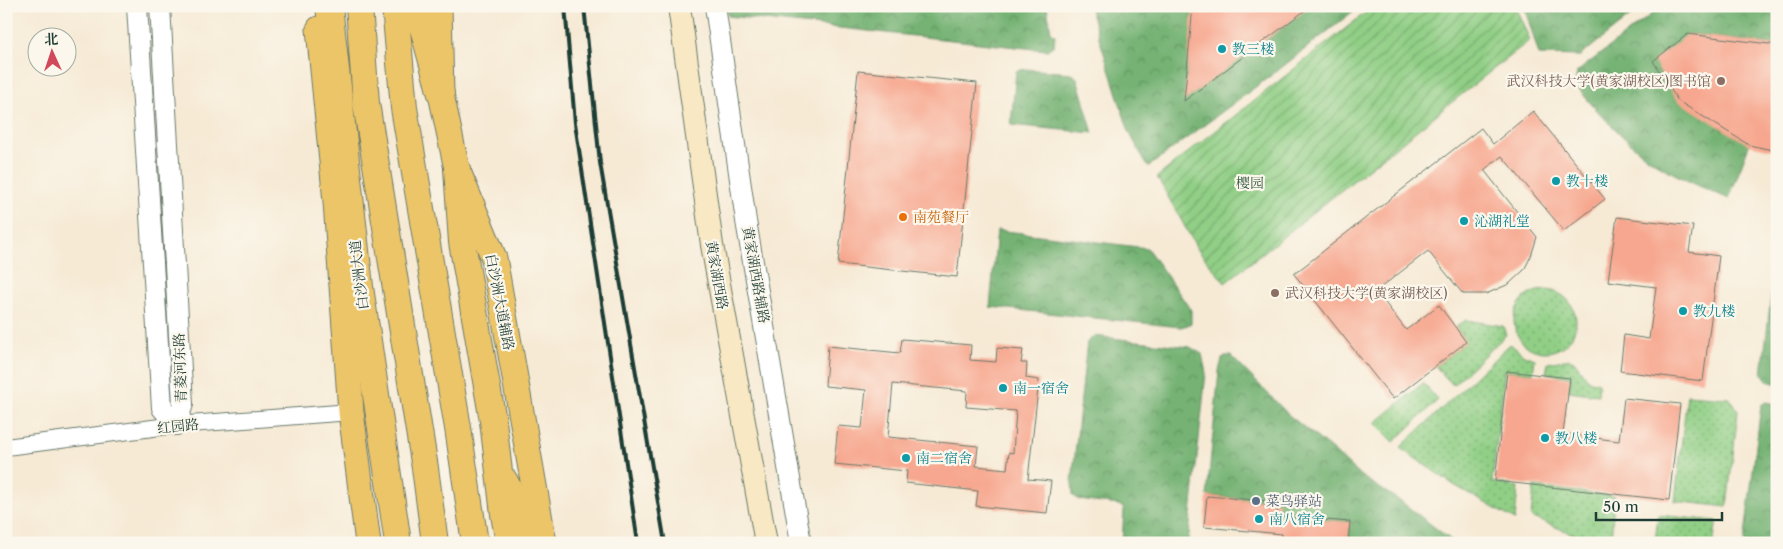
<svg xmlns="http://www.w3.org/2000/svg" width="1783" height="549" viewBox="0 0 1783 549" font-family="'Libre Caslon Text','Noto Serif SC',serif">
	<defs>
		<pattern id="grass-dots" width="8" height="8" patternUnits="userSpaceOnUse" patternTransform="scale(1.25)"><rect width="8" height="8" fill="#91cf86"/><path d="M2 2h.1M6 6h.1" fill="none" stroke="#76a96e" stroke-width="1.8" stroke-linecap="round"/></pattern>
		<pattern id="forest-crowns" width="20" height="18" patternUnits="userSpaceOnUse" patternTransform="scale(1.25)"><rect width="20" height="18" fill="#74b273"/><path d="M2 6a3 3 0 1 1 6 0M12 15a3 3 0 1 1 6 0" fill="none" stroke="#5f925f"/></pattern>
		<pattern id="garden-furrows" width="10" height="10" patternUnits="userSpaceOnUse" patternTransform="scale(1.25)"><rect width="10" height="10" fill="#91cf86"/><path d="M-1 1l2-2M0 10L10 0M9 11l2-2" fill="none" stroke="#76a96e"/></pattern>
	</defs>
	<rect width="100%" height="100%" fill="#fbf7ec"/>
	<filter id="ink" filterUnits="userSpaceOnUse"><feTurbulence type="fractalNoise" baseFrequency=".02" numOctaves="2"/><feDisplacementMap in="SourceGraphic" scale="10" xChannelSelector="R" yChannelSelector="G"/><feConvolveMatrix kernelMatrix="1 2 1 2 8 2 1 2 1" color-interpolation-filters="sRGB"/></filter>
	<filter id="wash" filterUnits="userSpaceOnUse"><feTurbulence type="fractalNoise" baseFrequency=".0096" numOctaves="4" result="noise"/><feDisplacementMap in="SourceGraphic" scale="20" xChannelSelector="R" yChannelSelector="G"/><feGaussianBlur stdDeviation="1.12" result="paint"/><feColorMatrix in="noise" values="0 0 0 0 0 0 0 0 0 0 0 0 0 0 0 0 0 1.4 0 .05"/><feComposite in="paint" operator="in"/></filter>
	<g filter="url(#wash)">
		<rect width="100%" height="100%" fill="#f6ead5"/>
		<!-- grass -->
		<path fill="url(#grass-dots)" stroke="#58865d" d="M1514 321a31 31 0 1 1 62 0a31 31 0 1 1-62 0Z
			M1466,320L1503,326L1506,335L1453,385L1435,366L1466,342L1456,327Z
			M1510,344L1524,355L1535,359L1533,373L1505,370L1492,482L1518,487L1515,520L1454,485L1400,448Z
			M1569,359L1574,361L1588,380L1599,383L1598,395L1569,391L1571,377L1546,373L1548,363Z
			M1423,383L1438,400L1394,442L1375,423Z
			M1687,395L1728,398L1733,402L1738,411L1727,507L1675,501Z
			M1534,487L1614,496L1611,543H1595L1531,517Z
			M1658,515L1717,521L1713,543H1655Z"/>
		<!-- forest -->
		<path fill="url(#forest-crowns)" stroke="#4a7854" d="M727,6H1047L1051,32L1055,35L1054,45L1047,50L1035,49L728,16Z
			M1089,6H1360L1281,68L1148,167L1129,132Z
			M1524,6H1643L1580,56L1539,55Z
			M1662,6H1777V45L1688,34L1749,145L1729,199C1709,190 1688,182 1669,171C1635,153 1600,115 1575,85L1577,72Z
			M1026,69L1071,73L1077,78L1093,133L1011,125L1016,71Z
			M997,230L1147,248L1191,310V324L1181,327L990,307Z
			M1777,244V384L1767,381L1762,374Z
			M1094,336L1190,347L1202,354L1206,373L1188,543H1122L1124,509L1119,505L1079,500L1073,495L1072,482L1087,342Z
			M1226,356H1231L1290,416L1330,448L1361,476L1403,503L1455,543H1386L1348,539L1350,522L1277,516L1278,502L1207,496L1219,371L1222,359Z
			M1766,402L1777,404V543H1744L1761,405Z"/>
		<!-- garden -->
		<path fill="url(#garden-furrows)" stroke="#58865d" d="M1374,6H1515L1530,40L1225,283L1198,250L1157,177Z"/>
		<g id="blocks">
			<!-- building -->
			<path fill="#f7a78f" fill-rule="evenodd" d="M1193,6H1311L1184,101Z
				M1688,34L1777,45V151L1749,145L1678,101L1653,61Z
				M858,71L977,83L957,277L838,264Z
				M1533,111L1605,199L1564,231L1502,156L1484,170L1537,237L1531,256L1524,270L1509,284L1486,294H1463L1428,251L1376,291L1406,330L1439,305L1466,342L1393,399L1294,274L1481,128L1493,144Z
				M1617,217L1693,226L1689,252L1719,256L1703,381L1620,371L1624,335L1649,339L1656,287L1608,281Z
				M902,339L971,345L970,360L996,362L997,348L1023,350L1021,363H1027L1026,378L1039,380L1028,479L1051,481L1047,513L976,506L978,491L906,483L907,471L834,464L838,426L862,428L866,390L825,386L828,346L900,353ZM893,384L967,391L966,407L1016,411L1013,453L1009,452L1007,469L976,466L978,446L888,437Z
				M1507,371L1570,378L1563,434L1619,441L1624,398L1680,404L1669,500L1495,481Z
				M1207,496L1279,502L1277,516L1350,522L1348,543H1282V534L1204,527Z"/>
		</g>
	</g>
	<g filter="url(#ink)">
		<use href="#blocks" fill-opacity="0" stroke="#6a7a6c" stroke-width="1"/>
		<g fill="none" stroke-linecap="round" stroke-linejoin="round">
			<defs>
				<path id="minor" d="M6,447L176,425L351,412"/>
				<path id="tertiary" d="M137,6L162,408L176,425
					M160,6L183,404L176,425
					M715,6L746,221L801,543"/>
				<path id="secondary" d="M679,6L712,245L766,543"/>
				<path id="primary" d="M439,6L441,94L457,169L494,258L544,543
					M319,29L336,202L351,412L368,543"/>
				<path id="trunk" d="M329,6L360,287L398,543
					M359,6L366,103L425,468L435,543
					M395,6L404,108L458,428L475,543
					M417,6L441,94
					M457,169L462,242L493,421L504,514L509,543
					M504,480L539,543"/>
			</defs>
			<!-- minor casing -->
			<use href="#minor" stroke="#6a7a6c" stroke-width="18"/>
			<!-- tertiary casing -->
			<use href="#tertiary" stroke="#6a7a6c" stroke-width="22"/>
			<!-- secondary casing -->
			<use href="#secondary" stroke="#6a7a6c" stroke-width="24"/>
			<!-- primary casing -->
			<use href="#primary" stroke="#6a7a6c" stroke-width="27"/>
			<!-- trunk casing -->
			<use href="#trunk" stroke="#6a7a6c" stroke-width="28"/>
			<!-- minor -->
			<use href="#minor" stroke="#fff" stroke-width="16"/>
			<!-- tertiary -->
			<use href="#tertiary" stroke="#fff" stroke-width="20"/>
			<!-- secondary -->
			<use href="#secondary" stroke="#f8e8c3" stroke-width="22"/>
			<!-- primary -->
			<use href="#primary" stroke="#edc569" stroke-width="25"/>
			<!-- trunk -->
			<use href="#trunk" stroke="#edc569" stroke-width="26"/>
			<!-- rail -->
			<path stroke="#1f3d34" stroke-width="4" d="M565,6L575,123L638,543
				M584,6L600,163L665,543"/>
		</g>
	</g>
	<!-- markers -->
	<g fill="#0f9aa8" stroke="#fbf7ec" stroke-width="2">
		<circle cx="1222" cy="49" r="5"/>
		<circle cx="1556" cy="181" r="5"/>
		<circle cx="1464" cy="221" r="5"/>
		<circle cx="1683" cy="311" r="5"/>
		<circle cx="1003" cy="388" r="5"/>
		<circle cx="1545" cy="438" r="5"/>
		<circle cx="906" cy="458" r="5"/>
		<circle cx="1259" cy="519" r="5"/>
	</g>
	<g fill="#8d6e63" stroke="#fbf7ec" stroke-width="2">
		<circle cx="1721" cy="81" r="5"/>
		<circle cx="1275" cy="293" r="5"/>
	</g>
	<circle fill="#e8710a" stroke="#fbf7ec" stroke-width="2" cx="903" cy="217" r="5"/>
	<circle fill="#5c6f8a" stroke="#fbf7ec" stroke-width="2" cx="1256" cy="501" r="5"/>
	<g text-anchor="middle" stroke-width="4.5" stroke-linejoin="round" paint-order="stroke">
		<!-- culture labels -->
		<g font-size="14" fill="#0d838f" stroke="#fbf7ec" text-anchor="start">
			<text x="1232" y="54">教三楼</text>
			<text x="1566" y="186">教十楼</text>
			<text x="1474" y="226">沁湖礼堂</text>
			<text x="1693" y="316">教九楼</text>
			<text x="1013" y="393">南一宿舍</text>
			<text x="1555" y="443">教八楼</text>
			<text x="916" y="463">南二宿舍</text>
			<text x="1269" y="524">南八宿舍</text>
		</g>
		<!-- education labels -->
		<g font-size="14" fill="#785e54" stroke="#fbf7ec" text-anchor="end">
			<text x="1711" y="86">武汉科技大学(黄家湖校区)图书馆</text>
			<text x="1285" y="298" text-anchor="start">武汉科技大学(黄家湖校区)</text>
		</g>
		<!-- park labels -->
		<g font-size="14" fill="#365a44" stroke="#fbf7ec">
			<text x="1250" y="188">樱园</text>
		</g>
		<!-- food labels -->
		<g font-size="14" fill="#c56008" stroke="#fbf7ec" text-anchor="start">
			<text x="913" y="222">南苑餐厅</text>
		</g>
		<!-- street labels -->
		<g font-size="14" fill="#1f3d34" stroke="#fbf7ec">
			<text transform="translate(359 275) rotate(-97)" y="5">白沙洲大道</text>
			<text transform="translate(717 275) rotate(80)" y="5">黄家湖西路</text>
			<text transform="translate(756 275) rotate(80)" y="5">黄家湖西路辅路</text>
			<text transform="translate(500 302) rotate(79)" y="5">白沙洲大道辅路</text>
			<text transform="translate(180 368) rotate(-92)" y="5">青菱河东路</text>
			<text transform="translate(178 426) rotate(-6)" y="5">红园路</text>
		</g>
		<!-- service labels -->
		<g font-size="14" fill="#4e5e75" stroke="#fbf7ec" text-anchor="start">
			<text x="1266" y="506">菜鸟驿站</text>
		</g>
	</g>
	<!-- margin -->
	<rect width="1783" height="549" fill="none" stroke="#fbf7ec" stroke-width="25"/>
	<!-- north arrow -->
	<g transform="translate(52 52) rotate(357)"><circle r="24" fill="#fbf7ec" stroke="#a3ada2"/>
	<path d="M0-4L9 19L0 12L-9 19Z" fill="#d1495b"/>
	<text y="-8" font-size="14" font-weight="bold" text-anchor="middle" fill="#1f3d34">北</text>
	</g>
	<!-- scale -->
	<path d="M1596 512v8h126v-8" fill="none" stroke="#1f3d34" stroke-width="2.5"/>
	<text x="1603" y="512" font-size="15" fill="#1f3d34" stroke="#fbf7ec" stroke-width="4" paint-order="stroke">50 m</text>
</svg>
